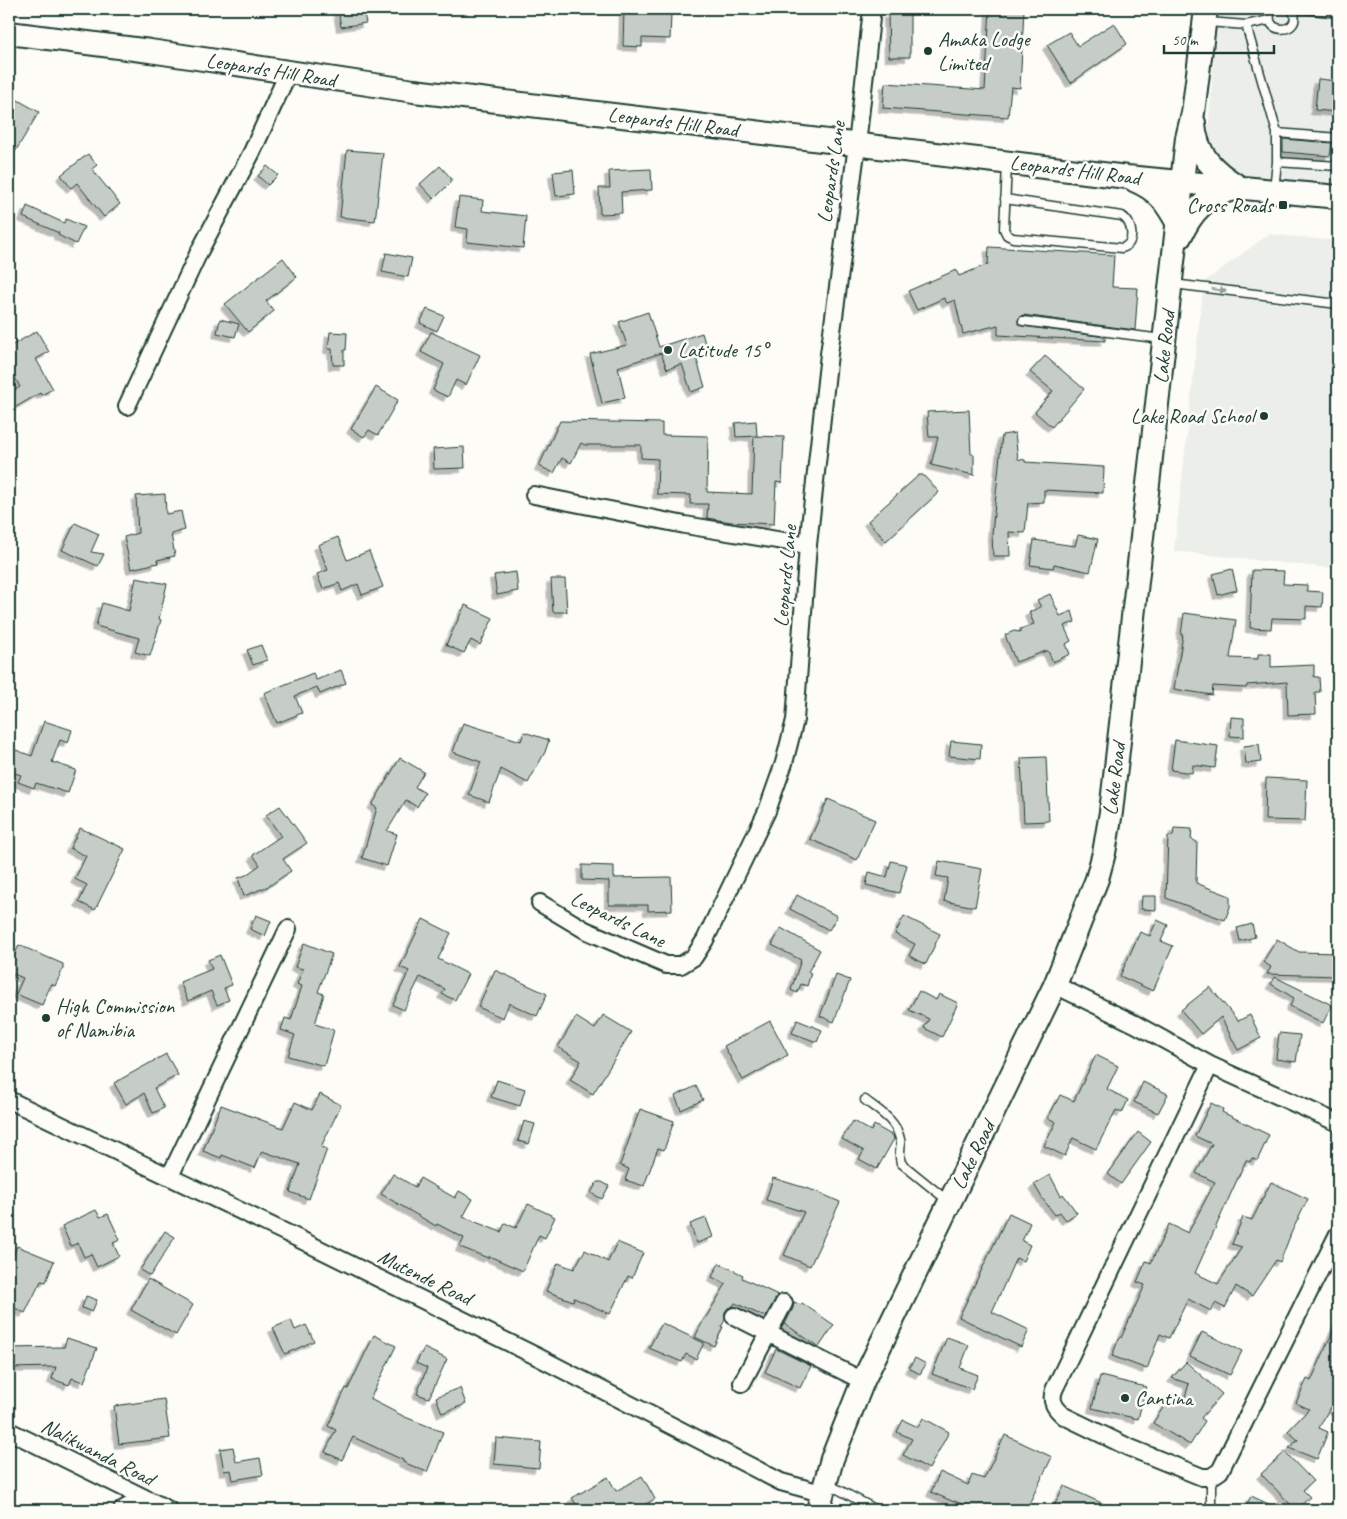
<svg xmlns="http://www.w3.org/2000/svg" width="1347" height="1519" viewBox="0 0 1347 1519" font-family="Caveat,sans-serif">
	<defs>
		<filter id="shadow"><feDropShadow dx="-4.5" dy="4.5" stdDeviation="0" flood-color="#0004"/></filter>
	</defs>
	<rect width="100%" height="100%" fill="#fdfcf7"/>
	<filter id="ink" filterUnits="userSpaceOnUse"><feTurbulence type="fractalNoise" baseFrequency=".02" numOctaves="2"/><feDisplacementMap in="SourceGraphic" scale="10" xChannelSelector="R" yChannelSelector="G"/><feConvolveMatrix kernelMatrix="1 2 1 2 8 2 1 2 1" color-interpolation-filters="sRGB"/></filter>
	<g filter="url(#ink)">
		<!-- built -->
		<path fill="#eceee9" d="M1218,9H1338V190L1230,179L1215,161L1208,135Z
			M1269,234L1338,241V569L1174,551L1204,282Z"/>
		<!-- building -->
		<path fill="#c6cdc7" stroke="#1f3d34" filter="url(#shadow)" d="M338,9H363L366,23L341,27Z
			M624,9H652V13L671,14L670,39L642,38V47L623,46Z
			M990,9H1024L1020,88L1011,87L1008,117L883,108L885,83L985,90Z
			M910,13V57H889L888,14Z
			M1114,23L1127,44L1071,83L1047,45L1069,32L1078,46Z
			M1318,79L1338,81V112L1315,110Z
			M9,95L39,112L9,162Z
			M1283,139L1332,143L1330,156L1283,152Z
			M347,150L383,153L375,221L340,217Z
			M88,154L97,165L92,169L120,204L104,217L77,183L71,188L61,175Z
			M267,166L278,175L268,185L258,176Z
			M440,166L451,178V182L434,199L420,184Z
			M651,169L652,190L621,192L622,213L600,214L599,188H610L609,171Z
			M573,170L575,194L556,196L553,172Z
			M459,197L483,200L482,211L526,216L523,248L467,242L468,229L455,227Z
			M27,206L64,223L66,219L84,227L76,244L58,235L59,233L23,217Z
			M989,247L1114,255L1112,287L1138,288L1135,330L1023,315L1018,320V324L1022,326L1105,337V341L998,335V325L963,334L955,300L947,303L944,298L917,310L908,291L956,270L959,276L988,264Z
			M386,253L412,258L408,277L382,272Z
			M283,258L297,277L266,301L274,311L248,332L225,304Z
			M427,309L444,316L437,331L420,323Z
			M648,312L659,347L702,333L708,353L696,357L705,387L691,392L682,364L667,369L661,353L618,367L625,398L602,403L590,354L627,345L619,322Z
			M220,319L239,324L235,337L217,333Z
			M37,331L49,352L36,359L53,389L41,395L40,393L9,411V393L20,387L9,366V347Z
			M330,332L347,333L346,350H344V365H333L332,349H328Z
			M431,332L480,355L466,385L456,380L448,397L433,390L444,364L421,352Z
			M1045,356L1084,389L1052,427L1035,412L1053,391L1030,372Z
			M376,387L398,400L378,435L369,430L364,437L351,429Z
			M969,410L971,454H974V475L931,465L938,437H929L927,412Z
			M560,421L662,423V435L708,436L707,492L752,494L754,436L784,437L782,483L776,482L774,524L731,522L707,518L708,504H690L691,495L657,494L658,459L641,458V445H585L581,443L571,463L562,458L554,473L539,466Z
			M756,421L757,436L736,437L735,423Z
			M1015,433L1018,459L1025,460V462L1104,467L1103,493L1044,490V502L1028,503L1025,533L1009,532L1010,556H993L992,534L1002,435Z
			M464,447L465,468L434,469L433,449Z
			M919,475H923L939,492L886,541L868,521Z
			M165,494L166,514L181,511L185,530L171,534L175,556L157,560L158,563L131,569L124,537L138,533L136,496Z
			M75,523L99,534L91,552L104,554L98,566L62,550Z
			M1078,535L1098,539L1090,572L1054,564L1053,568L1030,565L1034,540L1075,546Z
			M338,537L347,560L369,551L383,587L362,595L358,584L342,591L339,583L323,589L317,574L328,570L318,545Z
			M1232,569L1237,590L1218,595L1213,574Z
			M1252,570L1284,571L1283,584L1307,585V591L1323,592L1322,607L1306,606V619L1272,618L1271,629L1250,628Z
			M516,572L518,591L497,595L494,575Z
			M136,578L167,584L159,619L161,620L150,656L135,652L139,638L96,626L102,603L129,611Z
			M551,579H565L567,612H553Z
			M1050,594L1060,616L1072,611L1075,622L1064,626L1071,641L1066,644L1070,654L1053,662L1048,651H1046L1016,662L1005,635L1014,631L1020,632V629L1034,624L1029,612L1041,607L1037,600Z
			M465,605L493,618L480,645L471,640L464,653L446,645Z
			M1184,613L1236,620L1230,658L1258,659V654H1271V667L1314,665V677H1319L1320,692H1315L1316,714L1288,715L1287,682L1247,685L1246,688L1213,686L1212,695L1174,689L1183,635H1181Z
			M261,645L267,660L253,665L247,650Z
			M341,670L346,683L320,694L317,687L295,696L302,713L277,723L264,693L313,673L316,680Z
			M1231,717L1244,718V737L1230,736Z
			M44,721L72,730L68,743L60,740L52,762L76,770L68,793L36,783L34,788L18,782L21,775L9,771V761L13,749L32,756Z
			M463,723L521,741L524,732L549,740L545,752L528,783L501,769L489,802L469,795L481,762L453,752Z
			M1175,740L1218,746L1215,768L1193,765L1192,773L1171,770Z
			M951,741L981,744L980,759L949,756Z
			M1259,744L1261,762L1246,764L1244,746Z
			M1046,757L1049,821L1024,822L1021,758Z
			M400,758L424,772L415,787L425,793L417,807L406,800L387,831L397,834L387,866L362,858L377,808L372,805Z
			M1266,778L1307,780L1305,821L1265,820Z
			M828,799L875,820L857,860L810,839Z
			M280,806L307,843L283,859L291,871L269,886L244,896L238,878L246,875L260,865L253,855L281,836L266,815Z
			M80,828L125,849L95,910L79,902L87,885L75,879L86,856L70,848Z
			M1174,828L1192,829L1191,839L1197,842L1196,883L1230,896V907L1225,920L1166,898L1168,836H1173Z
			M891,861L907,865L899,893L866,885L869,872L887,877Z
			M939,861L982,869L975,907L944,901L948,878L936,876Z
			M582,865L614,866V878L671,877L672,910L648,911V905H609V881L582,880Z
			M797,895L837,916L829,930L790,909Z
			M1142,896H1156V910L1141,909Z
			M256,915L271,921L265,936L250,929Z
			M904,916L940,934L926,964L909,956L915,944L895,934Z
			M423,919L451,933L438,959L468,974L455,1000L442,994L445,989L420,977L404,1010L393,1005L409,971L400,967Z
			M1157,920L1168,925L1161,941L1173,946L1153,991L1120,976L1140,932L1150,936Z
			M1252,924L1255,937L1240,941L1237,928Z
			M781,928L820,950L808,972L811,973L807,986L801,984L797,993L791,990L801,960L772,945Z
			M1277,939L1299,952L1338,953V976L1267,974L1271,967L1263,962Z
			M304,943L332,954L318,992L324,994L315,1024L334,1030L324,1066L288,1056L295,1035L281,1030L285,1018L291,1020L302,986L297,984L303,969L295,967Z
			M19,945L63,964V969L55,986L51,984L42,1005L16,994L23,978L9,972V968Z
			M220,955L232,985L224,988L229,1000L217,1005L211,991L188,1001L180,982L212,969L208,960Z
			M495,970L547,994L537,1016L509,1003L503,1018L478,1007Z
			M836,975L850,980L834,1022L820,1016Z
			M1275,977L1332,1005L1323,1023L1290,1006L1294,998L1271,984Z
			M1210,987L1238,1021L1250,1015L1261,1038L1238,1050L1221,1017L1201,1034L1181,1010Z
			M919,991L936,1000L939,994L958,1003L942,1037L924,1028L929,1019L909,1010Z
			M603,1015L631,1032L593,1094L570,1080L581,1061L558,1047L576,1017L595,1029Z
			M797,1020L822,1030L817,1042L792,1033Z
			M770,1021L788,1055L743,1080L724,1046Z
			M1279,1033L1300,1035L1296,1062L1276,1059Z
			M166,1054L178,1075L154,1088L164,1108L153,1113L144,1093L126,1104L114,1083Z
			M1096,1055L1118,1066L1107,1089L1128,1100L1122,1113L1116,1110L1096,1149L1073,1138L1065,1156L1044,1146L1056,1122L1048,1118L1060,1095L1074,1101Z
			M497,1080L525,1089L520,1106L491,1097Z
			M1143,1082L1168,1094L1158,1113L1134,1102Z
			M696,1086L703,1100L681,1110L675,1096Z
			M320,1094L341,1105L321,1147L327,1149L309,1199L290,1192L300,1164L262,1151L255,1168L222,1155L221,1158L203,1151L221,1105L283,1128L295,1102L312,1110Z
			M1211,1103L1223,1109L1222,1112L1269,1135L1257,1161L1252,1158L1250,1162L1246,1160L1195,1273L1218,1284L1242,1247L1232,1244L1243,1217L1252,1220L1271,1182L1308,1199L1292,1231L1280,1262L1276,1260L1252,1296L1236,1286L1225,1308L1215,1303L1211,1311L1188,1299L1169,1338L1160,1334L1147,1369L1112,1356L1119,1338H1121L1145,1285L1137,1282L1146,1261L1151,1263L1169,1224L1188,1233L1215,1182L1196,1173L1212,1144L1195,1136Z
			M640,1109L674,1121L664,1150L658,1148L644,1186L625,1180L629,1169L620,1165Z
			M524,1121L535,1124L529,1144L518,1141Z
			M853,1121L871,1131L874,1125L893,1136L894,1139L877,1169L859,1159L864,1151L842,1139Z
			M1138,1132L1151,1142L1121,1184L1108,1174Z
			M393,1174L415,1187L420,1178L455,1198L459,1191L473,1199L463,1217L501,1232L505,1223L516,1228L528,1204L555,1217L545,1238L539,1235L523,1271L489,1256L488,1258L460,1247L464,1238L437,1224L436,1226L381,1194Z
			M1050,1175L1061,1196L1063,1194L1077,1213L1066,1220L1060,1212L1055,1215L1042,1198L1034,1184Z
			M773,1178L815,1191L840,1202L810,1266L784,1255L804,1212L766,1200Z
			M597,1182H602L609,1186L602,1199L591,1193Z
			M96,1210L100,1217L108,1214L120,1240L113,1243L119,1256L97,1267L91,1254L84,1257L78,1243L71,1246L62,1226Z
			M1009,1213L1030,1223L1022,1241L1030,1245L1023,1261L1016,1258L992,1312L1029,1330L1021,1347L959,1317Z
			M706,1218L713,1237L697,1243L690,1224Z
			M165,1231L175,1237L150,1276L140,1270Z
			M617,1242L643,1253L632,1278L628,1276L610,1314L574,1298L573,1301L546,1291L558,1263L574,1269L585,1250L608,1262Z
			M17,1246L54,1261L46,1282L41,1281L25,1313L9,1305V1266Z
			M719,1263L743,1275L742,1278L778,1295L765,1317L735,1303L733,1306L728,1308L725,1312V1320L721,1327H723L714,1346L695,1337L704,1319H705L726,1284L712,1277Z
			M148,1279L193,1305L176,1335L131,1310Z
			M86,1296L97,1300L92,1312L82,1308Z
			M794,1302L801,1305L802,1303L834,1325L819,1347L785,1324L793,1308Z
			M291,1320L295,1330L306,1325L314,1341L285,1354L273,1328Z
			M1338,1320V1411L1330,1407L1319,1428L1328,1432L1317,1459L1289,1448L1298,1440L1288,1431L1309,1409L1296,1403L1307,1379L1311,1381Z
			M662,1323L704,1343L696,1359L686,1354L682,1362L649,1348Z
			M1202,1332L1242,1351L1230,1375L1190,1356Z
			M374,1335L396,1346L370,1399L405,1417L443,1432L427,1472L403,1462V1460L353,1437L342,1460L325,1452L336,1430L328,1426L346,1388L348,1389Z
			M947,1337L969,1345L960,1368L978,1375L972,1389L932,1374Z
			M67,1338L97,1348L84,1382L72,1378L69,1385L52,1379L56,1367L9,1368V1348L64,1347Z
			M424,1348L447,1359L429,1398L417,1394L427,1368L416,1363Z
			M776,1349L811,1366L800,1388L765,1372Z
			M915,1358L926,1364L920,1374L909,1368Z
			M1186,1362L1222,1394L1201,1418L1205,1421L1190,1445L1153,1423L1172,1394L1185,1397L1189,1384L1172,1378Z
			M1100,1376L1146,1387L1138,1419L1092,1408Z
			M460,1388L466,1404L442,1413L436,1397Z
			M164,1399L170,1438L119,1444L114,1406Z
			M923,1418L949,1432L929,1469L903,1455L912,1439L897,1432L903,1420L918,1427Z
			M1005,1435L1052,1457L1026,1510H979L954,1501V1502L931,1492L940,1472L968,1485L972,1475L984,1479Z
			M496,1438L541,1442L539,1468L494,1464Z
			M233,1447L236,1462L260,1458L263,1475L233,1480L231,1470L224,1471L220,1449Z
			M1285,1452L1313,1481L1303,1490L1310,1497L1296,1510L1261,1474Z
			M642,1476L655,1499L635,1510H604L600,1504L590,1510H580L572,1498L608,1477L616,1491Z
			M1064,1486L1117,1510H1052Z
			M1251,1496L1282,1510H1244Z"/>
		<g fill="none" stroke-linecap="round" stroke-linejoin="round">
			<defs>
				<path id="lane" d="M1272,9C1259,36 1306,35 1292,9
					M1293,9H1305L1338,13
					M1208,22L1246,25L1270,20
					M1246,25L1277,133V162L1274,189
					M1277,133L1338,138
					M1277,162L1338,166
					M1005,199L1122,216C1133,223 1136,244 1122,248L1013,238L1007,235L1004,229L1007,165
					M1173,284L1338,304
					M1023,321L1162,339
					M865,1100C879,1111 896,1120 900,1139C902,1146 898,1153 901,1163L948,1201
					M1211,1477V1510
					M828,1484L877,1510"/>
				<path id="street" d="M127,406L199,252L252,152L288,73
					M534,495L685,525L808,545
					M540,903L585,930L666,965H681L694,957L705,940L767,811L784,763L795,720L808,545L829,354L857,145L872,9
					M1055,985L1135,1024L1210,1065L1338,1123
					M1210,1065L1054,1390C1050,1402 1055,1408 1064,1416L1128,1447L1202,1477H1211L1220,1471L1338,1234
					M9,1100L297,1238L538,1357L781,1482L821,1493
					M170,1176L288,929
					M734,1316L863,1381
					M742,1383L784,1303
					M9,1431L169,1510
					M122,1510L143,1498"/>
				<path id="secondary" d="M9,33L150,51L414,91L1127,177L1338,197
					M1194,123C1196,155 1213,171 1239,187
					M1134,180C1158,190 1166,202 1178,224
					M1180,237C1192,211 1206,196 1234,189
					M818,1510L832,1459L863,1381L1055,985L1097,879L1104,853L1111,812L1187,138L1193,113L1206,9"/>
			</defs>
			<!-- lane casing -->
			<use href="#lane" stroke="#1f3d34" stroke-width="11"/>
			<!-- street casing -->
			<use href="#street" stroke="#1f3d34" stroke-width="20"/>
			<!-- secondary casing -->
			<use href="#secondary" stroke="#1f3d34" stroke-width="26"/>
			<!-- lane -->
			<use href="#lane" stroke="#fdfcf7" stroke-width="8"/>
			<!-- street -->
			<use href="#street" stroke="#fdfcf7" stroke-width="16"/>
			<!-- secondary -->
			<use href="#secondary" stroke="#fdfcf7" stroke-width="22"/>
		</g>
		<!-- one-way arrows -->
		<defs><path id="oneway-solid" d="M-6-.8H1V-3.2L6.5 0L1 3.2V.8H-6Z" transform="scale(1.25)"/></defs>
		<use fill="#8e9c96" href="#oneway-solid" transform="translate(1219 290) rotate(7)"/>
	</g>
	<!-- markers -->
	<g fill="#1f3d34" stroke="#fdfcf7" stroke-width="2">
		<circle cx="928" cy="51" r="5"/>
		<rect x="1278" y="200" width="10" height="10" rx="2.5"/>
		<circle cx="668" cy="350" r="5"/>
		<circle cx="1264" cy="416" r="5"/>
		<circle cx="46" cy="1018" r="5"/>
		<circle cx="1125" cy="1398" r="5"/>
	</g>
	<g text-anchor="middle" stroke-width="5" stroke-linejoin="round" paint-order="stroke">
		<!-- poi labels -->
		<g font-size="21" fill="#1f3d34" stroke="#fdfcf7" text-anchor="start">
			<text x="938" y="46">Amaka Lodge<tspan x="938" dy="24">Limited</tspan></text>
			<text x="1273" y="212" text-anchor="end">Cross Roads</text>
			<text x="678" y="357">Latitude 15°</text>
			<text x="1254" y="423" text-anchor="end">Lake Road School</text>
			<text x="56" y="1013">High Commission<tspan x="56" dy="24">of Namibia</tspan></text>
			<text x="1135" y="1405">Cantina</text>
		</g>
		<!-- street labels -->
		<g font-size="21" fill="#1f3d34" stroke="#fdfcf7">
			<text transform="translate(271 70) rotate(9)" y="7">Leopards Hill Road</text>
			<text transform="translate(673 122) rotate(7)" y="7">Leopards Hill Road</text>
			<text transform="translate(1075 170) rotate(7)" y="7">Leopards Hill Road</text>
			<text transform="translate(831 172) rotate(-82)" y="7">Leopards Lane</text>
			<text transform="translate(1164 347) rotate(-84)" y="7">Lake Road</text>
			<text transform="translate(785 576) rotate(-85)" y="7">Leopards Lane</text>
			<text transform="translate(1114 779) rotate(-83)" y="7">Lake Road</text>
			<text transform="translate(618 919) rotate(26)" y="7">Leopards Lane</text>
			<text transform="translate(973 1155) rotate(-64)" y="7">Lake Road</text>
			<text transform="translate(425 1277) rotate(26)" y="7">Mutende Road</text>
			<text transform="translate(98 1452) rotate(27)" y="7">Nalikwanda Road</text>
		</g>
	</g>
	<!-- margin -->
	<rect width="1347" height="1519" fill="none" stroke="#fdfcf7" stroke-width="30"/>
	<rect x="15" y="15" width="1317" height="1489" fill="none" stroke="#1f3d34" stroke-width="2" filter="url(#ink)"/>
	<!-- scale -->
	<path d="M1164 45v8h110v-8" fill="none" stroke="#1f3d34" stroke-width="2.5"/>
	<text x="1172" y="45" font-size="15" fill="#1f3d34" stroke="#fdfcf7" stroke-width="4" paint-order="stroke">50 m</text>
</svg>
